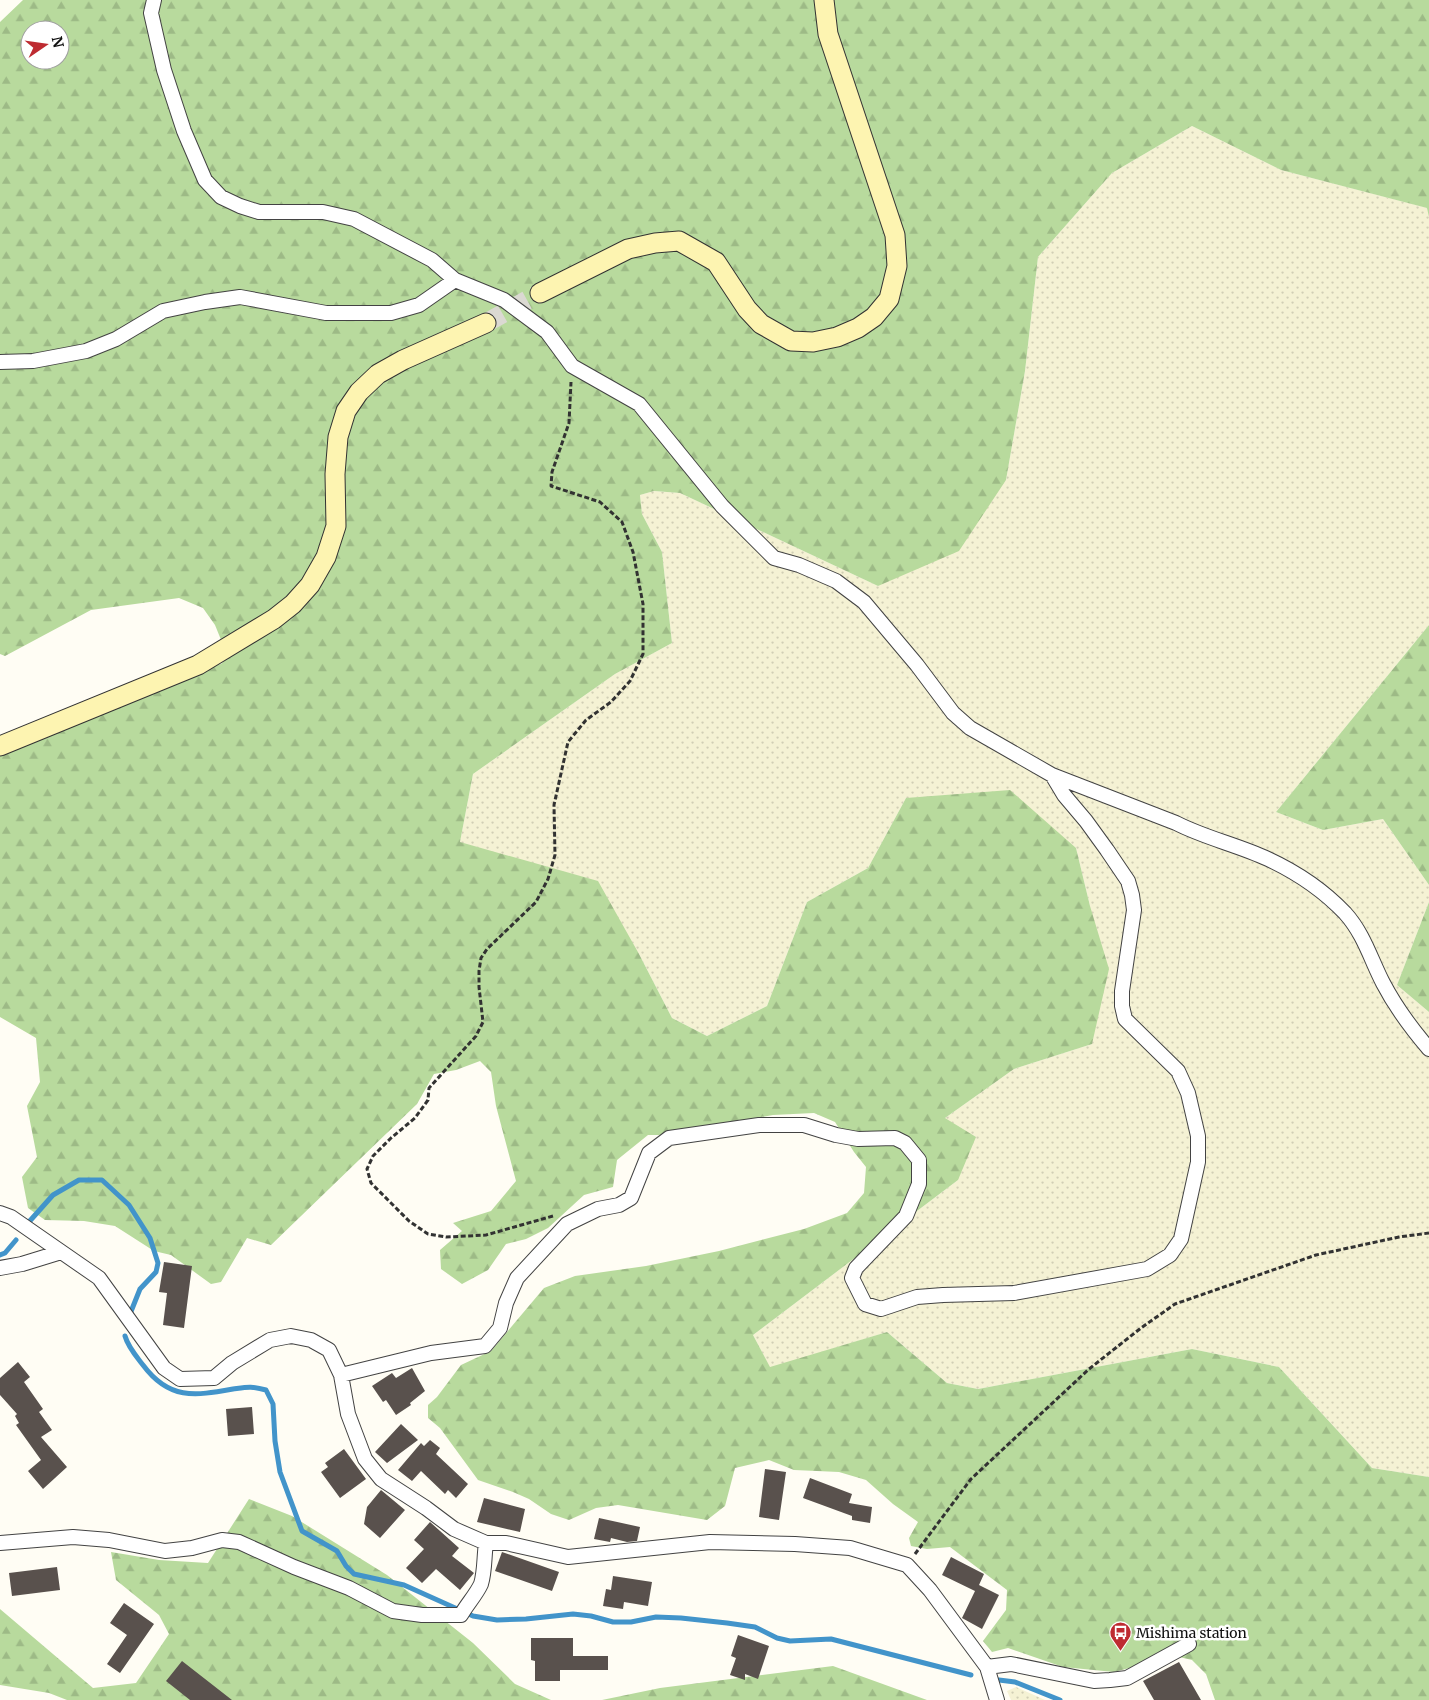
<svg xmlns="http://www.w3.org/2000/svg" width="1429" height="1700" viewBox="0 0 1429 1700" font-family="Merriweather,serif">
	<defs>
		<pattern id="farmland-dots" width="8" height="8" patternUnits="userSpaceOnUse" patternTransform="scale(1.25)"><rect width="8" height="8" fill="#f5f2d4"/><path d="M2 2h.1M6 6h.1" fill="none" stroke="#d1ceb5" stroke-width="1.8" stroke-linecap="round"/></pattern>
		<pattern id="forest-firs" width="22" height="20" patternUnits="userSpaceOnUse" patternTransform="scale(1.25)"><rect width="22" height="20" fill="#b8da9d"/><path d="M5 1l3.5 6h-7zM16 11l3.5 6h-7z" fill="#9dba86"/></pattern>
	</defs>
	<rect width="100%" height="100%" fill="#fffdf4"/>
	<!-- farmland -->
	<path fill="url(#farmland-dots)" d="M1192,126L1281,170L1428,208L1429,217V625L1276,812L1323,830L1383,819L1429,885V902L1397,985L1429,1012V1477L1372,1468L1279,1367L1192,1349L978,1389L947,1383L887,1332L770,1368L753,1335L958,1180L945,1118L1014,1069L1092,1044L1090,906L1076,848L906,798L868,868L807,902L767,1006L707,1036L672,1018L639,954L460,842L473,774L615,674L672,643L662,552L642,514L640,495L654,491L680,493L878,586L1006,480L1025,371L1038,257L1112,173Z
		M1016,1687L1034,1695L1045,1700H1011L1007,1691Z"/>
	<!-- forest -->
	<path fill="url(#forest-firs)" fill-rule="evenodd" d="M23,0H1429V217L1427,208L1281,170L1192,126L1112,173L1038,257L1025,371L1006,480L959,551L878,586L680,493L654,491L640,495L642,514L662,552L672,643L615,674L473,774L460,842L598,881L639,954L672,1018L707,1036L767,1006L807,902L868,868L906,798L1010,790L1076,848L1090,906L1109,969L1092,1044L1014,1069L945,1118L976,1137L958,1180L753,1335L770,1367L887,1332L947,1383L978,1389L1192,1349L1279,1367L1372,1468L1429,1477V1700H1215L1206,1674L1192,1660L1158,1652L1137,1666L1114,1672L1063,1667L1008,1648L992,1652L983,1641L1006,1610L1007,1590L950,1547L927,1549L911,1546L909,1538L918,1522L893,1504L866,1480L839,1472L794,1470L769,1460L735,1468L725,1506L707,1520L618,1505L596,1508L569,1520L551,1514L529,1499L513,1492L478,1480L440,1428L428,1418V1405L437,1397L461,1365L491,1351L544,1288L575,1276L646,1266L719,1251L804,1229L847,1213L864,1193L866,1167L854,1152L835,1122L814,1113L773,1115L659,1135H648L617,1160L613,1187L584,1195L548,1228L526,1239L506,1244L488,1270L462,1284L441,1269L440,1250L462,1231L453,1223L491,1211L516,1181L496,1106L491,1072L480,1061L456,1070L434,1074L417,1104L271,1245L247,1238L221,1282L211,1284L171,1255L154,1251L115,1226L84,1221L45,1220L28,1208L22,1177L37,1157L27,1106L40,1082L36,1038L0,1017V754L151,676L221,664L228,657L215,625L203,608L179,598L91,610L5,656L0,654V22ZM30,30H60V60H30Z
		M1429,625V885L1383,819L1323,830L1276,812Z
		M1429,902V1012L1397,985Z
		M249,1499L292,1516L387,1575L473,1643L515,1684L551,1700H67L49,1693L0,1685V1609L93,1688L136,1683L169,1634L159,1615L116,1580L111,1552L159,1560L208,1563Z
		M833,1666L927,1700H602L660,1688Z"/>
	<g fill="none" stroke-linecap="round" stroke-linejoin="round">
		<!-- stream -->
		<path stroke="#4294ca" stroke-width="5" d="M28,1223L53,1195L79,1180H102L129,1205L150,1238L158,1263L156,1272L140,1289L130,1314
			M0,1255L5,1253L16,1240
			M125,1336C128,1347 136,1356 143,1365C169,1400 194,1396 233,1389C248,1387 251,1386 266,1390L273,1404L275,1441L280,1472L302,1531L337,1551L346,1566L354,1574L404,1585L473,1616L497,1620L526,1619L573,1614L591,1616L613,1622H631L656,1617L681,1618L727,1623L755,1627L777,1638L790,1641L831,1639L971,1675
			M999,1680L1015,1682L1060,1700"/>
	</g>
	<!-- building -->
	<path fill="#59514d" d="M164,1262L192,1266L184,1328L163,1325L167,1293L159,1292Z
		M18,1362L30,1377L24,1382L43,1409L39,1412L52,1430L41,1437L67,1467L43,1489L28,1471L41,1460L16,1425L19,1423L15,1416L17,1414L0,1395V1378Z
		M412,1368L425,1391L410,1403L411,1405L396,1415L386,1400L383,1402L372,1386L392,1373L396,1378Z
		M252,1407L254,1434L228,1436L226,1409Z
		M401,1424L418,1440L387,1463L375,1452Z
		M430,1440L440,1448L436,1454L468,1484L456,1498L448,1490L445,1494L421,1471L412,1481L398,1470L421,1443L424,1446Z
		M344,1449L366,1479L340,1498L321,1472L328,1467L325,1463Z
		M765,1469L786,1472L779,1520L759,1517Z
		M810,1478L852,1494L849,1503L872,1507L870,1523L852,1520V1516L803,1498Z
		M381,1490L405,1510L380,1538L364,1524L367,1507Z
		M484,1498L525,1509L520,1532L477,1522Z
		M599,1518L640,1527L637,1541L627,1542L611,1538L610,1542L594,1539Z
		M430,1522L459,1548L452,1556L474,1573L460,1590L436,1569L422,1583L406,1568L424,1549L414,1540Z
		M502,1552L559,1572L552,1591L495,1571Z
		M951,1557L984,1574L979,1585L999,1595L982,1629L962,1618L975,1591L942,1575Z
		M57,1567L60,1590L12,1596L9,1573Z
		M613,1576L652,1582L648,1606L624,1602L623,1609L603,1606L606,1589L611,1590Z
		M124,1603L154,1624L120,1673L107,1664L127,1635L110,1623Z
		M738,1635L769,1646L758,1679L745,1674V1680L730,1675L736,1658L731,1656Z
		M531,1638H573V1656H608V1670H560V1681H535V1661L531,1660Z
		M182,1661L232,1700H190L166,1681Z
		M1179,1662L1201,1700H1154L1143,1681Z"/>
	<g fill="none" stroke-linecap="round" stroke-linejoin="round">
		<!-- secondary-tunnel -->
		<path stroke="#dbd9d2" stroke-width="19" stroke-dasharray="19 9" stroke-linecap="butt" d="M486,323L540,293"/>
		<defs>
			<path id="street" d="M154,0L151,13L164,70L184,131L205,180L221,197L240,206L259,212H323L354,219L432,260L455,280L504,300L547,332L572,366L639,404L722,506L774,558L799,565L836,581L864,602L917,665L953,713L970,728L1052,775L1176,823C1205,838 1238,845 1268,859C1296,872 1324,891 1345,913C1364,934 1371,960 1383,983C1396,1008 1411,1028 1429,1049
				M0,362L33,361L86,351L116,339L163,311L205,302L240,297L326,313H391L419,305L455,280
				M0,1213L11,1217L99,1278L164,1368L180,1379L214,1378L232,1363L270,1340L291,1336L311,1340L329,1350L341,1375L348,1414L365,1459L381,1479L426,1508L454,1529L486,1543H506L568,1557L710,1542L795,1544L850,1548L907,1565L930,1590L987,1667L997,1700
				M0,1268L22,1264L61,1252
				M341,1375L431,1353L485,1346L500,1328L506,1303L517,1278L567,1224L598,1209L619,1205L631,1198L649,1153L669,1138L759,1125H804L836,1135L858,1139L895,1138L905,1143L919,1160V1184L906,1216L856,1268L852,1278L865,1304L881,1309L917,1297L943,1295L1014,1293L1147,1269L1170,1255L1181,1239L1198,1162V1136L1188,1093L1178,1071L1125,1019L1122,1006V991L1134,910L1132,895L1128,881L1107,850L1086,821L1064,795L1052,775
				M0,1543L73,1537L109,1540L165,1551L192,1548L222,1540L239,1542L294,1567L349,1588L393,1611L422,1615H461C467,1604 476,1595 481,1584C485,1571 484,1556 486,1543
				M987,1667L1011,1664L1094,1681L1110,1680L1127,1678L1189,1644"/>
			<path id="secondary" d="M540,293L628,249L655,243L679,241L716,262L747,309L761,324L791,341L813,342L837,337L858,328L874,317L889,299L897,266L895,235L828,34L824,0
				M0,746L198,665L274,619L293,604L310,585L326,557L336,526L335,474L338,437L346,411L359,392L378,374L403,360L486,323"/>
		</defs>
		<!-- street casing -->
		<use href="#street" stroke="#434343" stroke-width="16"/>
		<!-- secondary casing -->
		<use href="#secondary" stroke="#323232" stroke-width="21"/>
		<!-- path -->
		<path stroke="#323232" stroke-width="3" stroke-dasharray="5 2.5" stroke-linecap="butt" d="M553,1216L486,1235L446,1237L428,1234L409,1221L371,1183L367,1169L373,1156L391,1138L415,1118L428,1100L429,1088L476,1036L483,1022L479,987V971L481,958L487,949L536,902L548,879L555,855L554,805L568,742L586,720L611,702L630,681L643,654V604L633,552L622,522L600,502L551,486L552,472L569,423L571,382
			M915,1554L971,1479L1089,1369L1141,1328L1175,1304L1316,1255L1399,1237L1429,1233"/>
		<!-- street -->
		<use href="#street" stroke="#fff" stroke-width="14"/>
		<!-- secondary -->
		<use href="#secondary" stroke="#fdf4b1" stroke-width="19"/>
	</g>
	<!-- icons -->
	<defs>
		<symbol id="bus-pin" viewBox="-11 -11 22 30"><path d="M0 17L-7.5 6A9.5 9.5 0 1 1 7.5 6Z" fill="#be2b31" stroke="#fff"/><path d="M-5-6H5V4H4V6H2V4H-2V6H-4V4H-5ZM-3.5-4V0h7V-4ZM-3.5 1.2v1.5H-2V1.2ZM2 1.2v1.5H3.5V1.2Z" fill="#fff"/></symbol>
	</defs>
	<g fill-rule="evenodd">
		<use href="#bus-pin" x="1108" y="1620" width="25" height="34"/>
	</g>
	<g text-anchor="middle" stroke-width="5" stroke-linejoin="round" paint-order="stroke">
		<!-- poi labels -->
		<g font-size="14" fill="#101010" stroke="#fff" text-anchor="start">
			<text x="1136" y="1638">Mishima station</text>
		</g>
	</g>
	<!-- north arrow -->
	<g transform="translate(45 45) rotate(77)"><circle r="24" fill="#ffffff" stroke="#9f9f9f"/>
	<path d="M0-4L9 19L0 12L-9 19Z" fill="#be2b31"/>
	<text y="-8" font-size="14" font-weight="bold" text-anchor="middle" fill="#101010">N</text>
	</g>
</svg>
